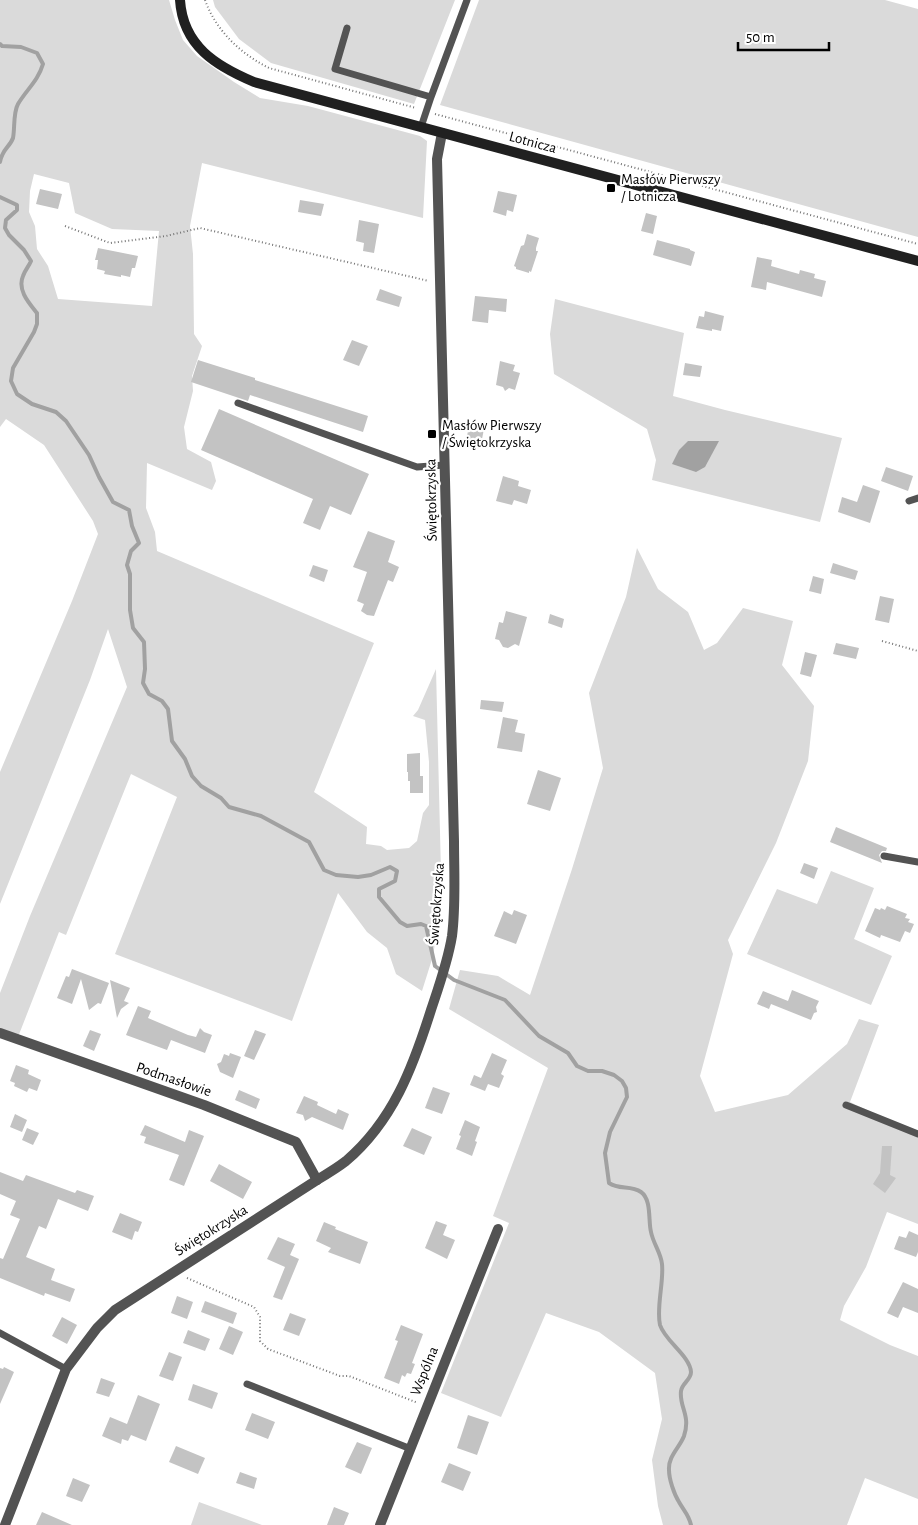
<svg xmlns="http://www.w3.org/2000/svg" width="918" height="1525" viewBox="0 0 918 1525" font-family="'Alegreya Sans',sans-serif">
	<rect width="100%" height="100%" fill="#fff"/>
	<!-- green -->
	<path fill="#dadada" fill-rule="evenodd" d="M0,0H169L175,20L183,40L197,56L234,82L260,98L308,106L420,136L427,141L423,218L202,163L190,226L193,254L194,334L202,346L192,376L193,391L184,427L187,449L211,462L216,481L212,490L147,463L146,508L155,532L157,551L374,643L314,792L367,827L366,844L381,846L387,850L409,848L417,841L423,813L429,805V762L425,720L413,716L418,710L436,669L441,873L438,924L433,956L422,991L396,974L387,948L367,932L338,893L292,1021L115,954L177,797L131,774L66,935L59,932L18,1037L0,1031V993L30,916L127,687L108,629L90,680L0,904V772L72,601L98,534L93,521L44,445L6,419L0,427ZM34,174L69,183L75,213L112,229L159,231L152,306L58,299L48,266L37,249L35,226L29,212L30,191Z
		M213,0H455L414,104L271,63L239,39L215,7Z
		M479,0H885L918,9V237L440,105Z
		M555,299L684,333L673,396L725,410L842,438L820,522L652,480L656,460L647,429L554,374L550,334Z
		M637,548L658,589L688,612L704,650L717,643L743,608L793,621L782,665L814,706L808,761L776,843L728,940L733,954L700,1076L715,1112L788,1095L847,1044L859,1019L879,1025L850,1102L918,1134V1224L887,1212L866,1267L844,1306L840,1320L890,1345L918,1356V1499L865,1478L847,1525H663L658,1506L652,1460L662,1419L655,1373L599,1332L546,1313L501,1417L441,1393L509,1223L493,1216L548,1068L449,1009L460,970L498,976L530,995L572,869L603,768L589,693L626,597Z
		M831,871L874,888L854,939L892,956L871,1005L747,954L777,889L817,904Z
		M199,1502L262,1525H191Z"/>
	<!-- water -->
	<path fill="#a1a1a1" d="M688,441H719L705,467L696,472L672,464L679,450Z"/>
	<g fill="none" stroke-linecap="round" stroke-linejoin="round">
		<!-- stream -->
		<path stroke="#a1a1a1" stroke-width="4" d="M0,44L2,46L21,47L37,53L43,64C38,81 27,89 18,104C13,113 15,128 13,138C10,147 2,149 0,162
			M0,197L17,205V210L6,220L5,228L9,235L24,250L31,261C29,266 25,270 23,276C17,290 29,303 37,313V324L34,332L13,368L11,381L17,394L32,404L56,412L66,421L89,455L99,477L113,502L129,510L132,526L139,543L131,551L127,565L130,574V610L133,628L144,642L145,669L143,683L149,694L162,701L168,709L172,741L185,759L192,776L201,786L221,798L229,807L261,816L309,842L324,870L336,875L358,877L371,875L390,867L397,871L395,881L379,889V897L400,922L407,926L421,924L426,926L435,966L454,980L505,1000L539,1036L568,1053L577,1066L588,1071H602L614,1075L622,1081L626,1088L627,1097L610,1132L605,1153L609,1183C619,1190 631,1185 641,1192C652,1200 648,1221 651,1232C653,1243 661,1253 662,1264C664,1282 656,1308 660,1325C665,1341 690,1356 691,1372C691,1380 682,1383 681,1391C679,1407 691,1415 684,1436C680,1447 668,1456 669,1470C669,1479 674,1494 679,1502C684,1511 689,1515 691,1525"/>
	</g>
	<!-- building -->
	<path fill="#c3c3c3" d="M40,189L62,194L58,209L36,204Z
		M498,191L517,195L513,212L507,210L506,216L493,212Z
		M300,200L324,204L321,216L298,212Z
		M646,213L657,216L653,234L641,231Z
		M359,220L379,224L374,253L363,251L364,243L356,241Z
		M527,234L539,238L536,248V251H538L531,272L529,271V273L516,269V267L514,266L521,246L524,245Z
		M657,240L690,249V250L695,252L691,266L653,255Z
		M98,248L138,256L135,268H132L130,277L121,275V277L104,274L105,271L97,269L98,260H95Z
		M757,257L772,260L771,266L799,274L800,270L815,274L814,278L826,281L822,297L767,282L766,290L751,287Z
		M380,289L402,297L399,307L376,300Z
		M475,296L507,299L506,312L489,310L488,323L472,321Z
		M705,311L724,316L721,331L712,329V331L696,328L699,316L704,317Z
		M352,340L368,346L359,366L343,360Z
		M198,360L255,378V380L368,416L363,432L250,395L248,401L191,382Z
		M500,361L515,365L513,371L520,373L515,390L509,388L505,391L503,387L496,385Z
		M685,363L702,366L700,377L683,375Z
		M219,409L369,474L351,515L330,506L320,530L303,523L313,499L201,450Z
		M469,426L484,429L480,449L465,446Z
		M886,467L913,476L908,491L881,481Z
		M503,476L519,481L518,486L531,490L527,504L514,500L512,505L496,501Z
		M863,485L880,491L870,523L838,512L842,497L857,502Z
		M368,531L395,541L388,562L399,567L393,582L388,580L374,616L367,615L361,611L364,604L357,601L367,572L353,567Z
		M833,563L858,571L855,580L830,573Z
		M313,565L328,570L324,582L309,576Z
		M813,576L824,579L821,594L809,591Z
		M880,596L894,599L889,623L875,620Z
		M506,611L527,617L519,646L515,644L508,648L503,647L499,640L495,639L499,622L503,623Z
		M550,614L564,619L562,628L548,623Z
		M836,643L859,648L856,659L833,654Z
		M805,652L817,655L811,677L800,674Z
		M481,700L504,702L502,712L480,709Z
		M503,717L518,720L515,732L525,734L522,752L497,748Z
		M420,753V776H423V793H410V781H408V772H407V754Z
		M538,770L561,778L550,811L527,804Z
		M836,827L887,848L886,851H882L879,855L882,863L830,842Z
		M804,863L818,868L814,879L800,873Z
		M887,906L907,914L905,918L910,919L908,922L914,924L910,933L905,931L900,942L881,935L880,938L865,931L875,908L880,910L881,908L885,910Z
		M514,910L527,915L516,944L494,936L504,911L512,915Z
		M72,969L109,983L101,1004L98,1003L89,1010L81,979L72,1004L57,998L66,976L69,977Z
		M110,980L130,988L124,1001L129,1003L121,1009L117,1018Z
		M792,990L819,1001L816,1007L817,1012L814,1013L811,1020L771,1004L769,1009L757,1004L763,991L788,1001Z
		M138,1006L151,1011L148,1018L188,1035L196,1037L200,1028L204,1032L212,1035L205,1053L171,1040L167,1050L126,1035Z
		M90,1030L101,1034L94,1051L83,1046Z
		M255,1030L266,1034L254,1060L244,1056Z
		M230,1053L241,1057L233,1078L220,1072L217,1064L221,1062L224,1054L229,1056Z
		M492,1053L507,1060L501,1074L504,1076L499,1088L488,1084L485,1091L470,1085L474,1075L481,1078Z
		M16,1065L29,1070L28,1074L41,1080L37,1091L29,1088L27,1092L14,1086L15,1083L10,1081Z
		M433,1087L450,1093L442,1114L425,1108Z
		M239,1090L260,1099L256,1109L235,1100Z
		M304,1096L318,1102L317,1105L336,1114L338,1109L349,1114L343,1130L312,1117L305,1121L303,1115L296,1113Z
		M15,1114L27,1120L22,1132L10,1127Z
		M465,1120L480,1127L475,1141L477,1142L472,1156L456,1149L461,1136L459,1135Z
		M145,1125L185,1142L189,1130L204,1136L184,1186L169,1180L179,1155L144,1143L146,1137L140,1135Z
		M27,1128L39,1133L33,1145L22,1140Z
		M412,1128L432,1137L424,1155L403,1146Z
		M882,1146H892L890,1175L896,1178L885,1193L873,1184L880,1173Z
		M219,1164L252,1182L243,1199L210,1181Z
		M0,1172L23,1181L26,1175L75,1193L77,1190L94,1196L88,1211L58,1199L46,1229L39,1226L26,1257L55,1269L51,1280L75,1289L70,1302L45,1293L44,1296L0,1278V1258L3,1259L20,1219L10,1215L16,1201L0,1194Z
		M120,1213L142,1222L138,1232L135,1231L132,1240L112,1232Z
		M436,1221L447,1225L443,1235L455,1240L447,1259L425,1248Z
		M324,1222L336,1227L335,1229L368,1242L360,1264L328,1252L331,1248L316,1241Z
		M909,1231L918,1235V1252L916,1257L894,1249L899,1236L906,1238Z
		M278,1237L295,1244L290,1255L299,1259L282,1300L273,1297L285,1267L267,1259Z
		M903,1282L918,1289V1313L903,1307L898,1318L887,1313Z
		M177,1296L193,1302L187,1319L171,1313Z
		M205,1301L237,1313L233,1324L201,1312Z
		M290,1313L306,1319L299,1336L283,1330Z
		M62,1317L77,1325L67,1344L52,1336Z
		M401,1325L423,1334L412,1363L415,1364L411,1374L407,1373L405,1377L402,1375L399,1384L384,1378L398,1341L395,1340Z
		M229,1326L243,1332L233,1355L219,1349Z
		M188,1330L210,1339L205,1351L183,1343Z
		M169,1352L182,1357L173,1381L159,1376Z
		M4,1367L14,1372L0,1404V1368L3,1369Z
		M101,1378L115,1383L109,1397L96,1393Z
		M193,1384L218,1393L212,1409L188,1400Z
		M138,1395L160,1404L146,1441L131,1435L128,1441L122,1439L121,1444L102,1436L110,1417L127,1424Z
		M252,1413L275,1422L268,1439L245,1430Z
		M468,1415L489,1422L477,1455L457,1448Z
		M357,1442L372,1448L361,1474L345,1467Z
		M176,1446L205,1458L198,1474L169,1462Z
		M449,1463L471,1472L463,1491L441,1482Z
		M240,1472L257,1478L254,1489L236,1483Z
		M73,1478L90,1485L82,1502L66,1496Z
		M334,1507L349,1513L344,1525H327Z
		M42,1512L72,1525H36Z"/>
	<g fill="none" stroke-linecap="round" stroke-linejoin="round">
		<!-- path -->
		<path stroke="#757575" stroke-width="2" stroke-dasharray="1 2.5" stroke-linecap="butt" d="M205,0C216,31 241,54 269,68L416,108
			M435,114L918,244
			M65,226L110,243L166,236L200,228L429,281
			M882,641L918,651
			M187,1278L254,1307L260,1317V1341L268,1349L340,1376H349L418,1403"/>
		<!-- service -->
		<path stroke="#535353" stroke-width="7" d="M347,28L335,69L431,97L467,0
			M421,127L431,97
			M238,403L417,467L445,465
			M909,501L918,498
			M884,856L918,862
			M846,1105L918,1134
			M0,1333L66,1369
			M247,1384L411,1449"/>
		<!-- minor -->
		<path stroke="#535353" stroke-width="10" d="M0,1033L204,1105L296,1142L317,1180
			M380,1525L498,1229"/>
		<!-- tertiary -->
		<path stroke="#535353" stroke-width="10" d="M5,1525L66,1369L97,1328L115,1310L317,1180C327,1174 337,1168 346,1161C393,1121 413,1067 431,1010C439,986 448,961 452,936C456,905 454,873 454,841L437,159L442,133"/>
		<!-- secondary -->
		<path stroke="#202020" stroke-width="10" d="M180,0C183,46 216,66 254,82L918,261"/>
	</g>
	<!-- markers -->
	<g fill="#000" stroke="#fff" stroke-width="2">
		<rect x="606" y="183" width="10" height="10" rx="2.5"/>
		<rect x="427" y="429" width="10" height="10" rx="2.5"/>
	</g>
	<g text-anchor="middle" stroke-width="4.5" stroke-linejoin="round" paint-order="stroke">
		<!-- street labels -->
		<g font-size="15" fill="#000" stroke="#fff">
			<text transform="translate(533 142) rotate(15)" y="5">Lotnicza</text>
			<text transform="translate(431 500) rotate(-91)" y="5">Świętokrzyska</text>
			<text transform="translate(436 904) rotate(-86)" y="5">Świętokrzyska</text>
			<text transform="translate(174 1079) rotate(19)" y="5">Podmasłowie</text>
			<text transform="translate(211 1230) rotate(-32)" y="5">Świętokrzyska</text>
			<text transform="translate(424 1371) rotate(-68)" y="5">Wspólna</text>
		</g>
		<!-- poi labels -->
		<g font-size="15" fill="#000" stroke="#fff" text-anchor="start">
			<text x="621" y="184">Masłów Pierwszy<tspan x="621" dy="17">/ Lotnicza</tspan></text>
			<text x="442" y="430">Masłów Pierwszy<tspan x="442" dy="17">/ Świętokrzyska</tspan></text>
		</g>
	</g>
	<!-- scale -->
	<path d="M738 42v8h91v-8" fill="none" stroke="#000000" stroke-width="2.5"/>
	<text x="746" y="42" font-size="15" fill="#000000" stroke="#ffffff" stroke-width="4" paint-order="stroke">50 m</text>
</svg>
